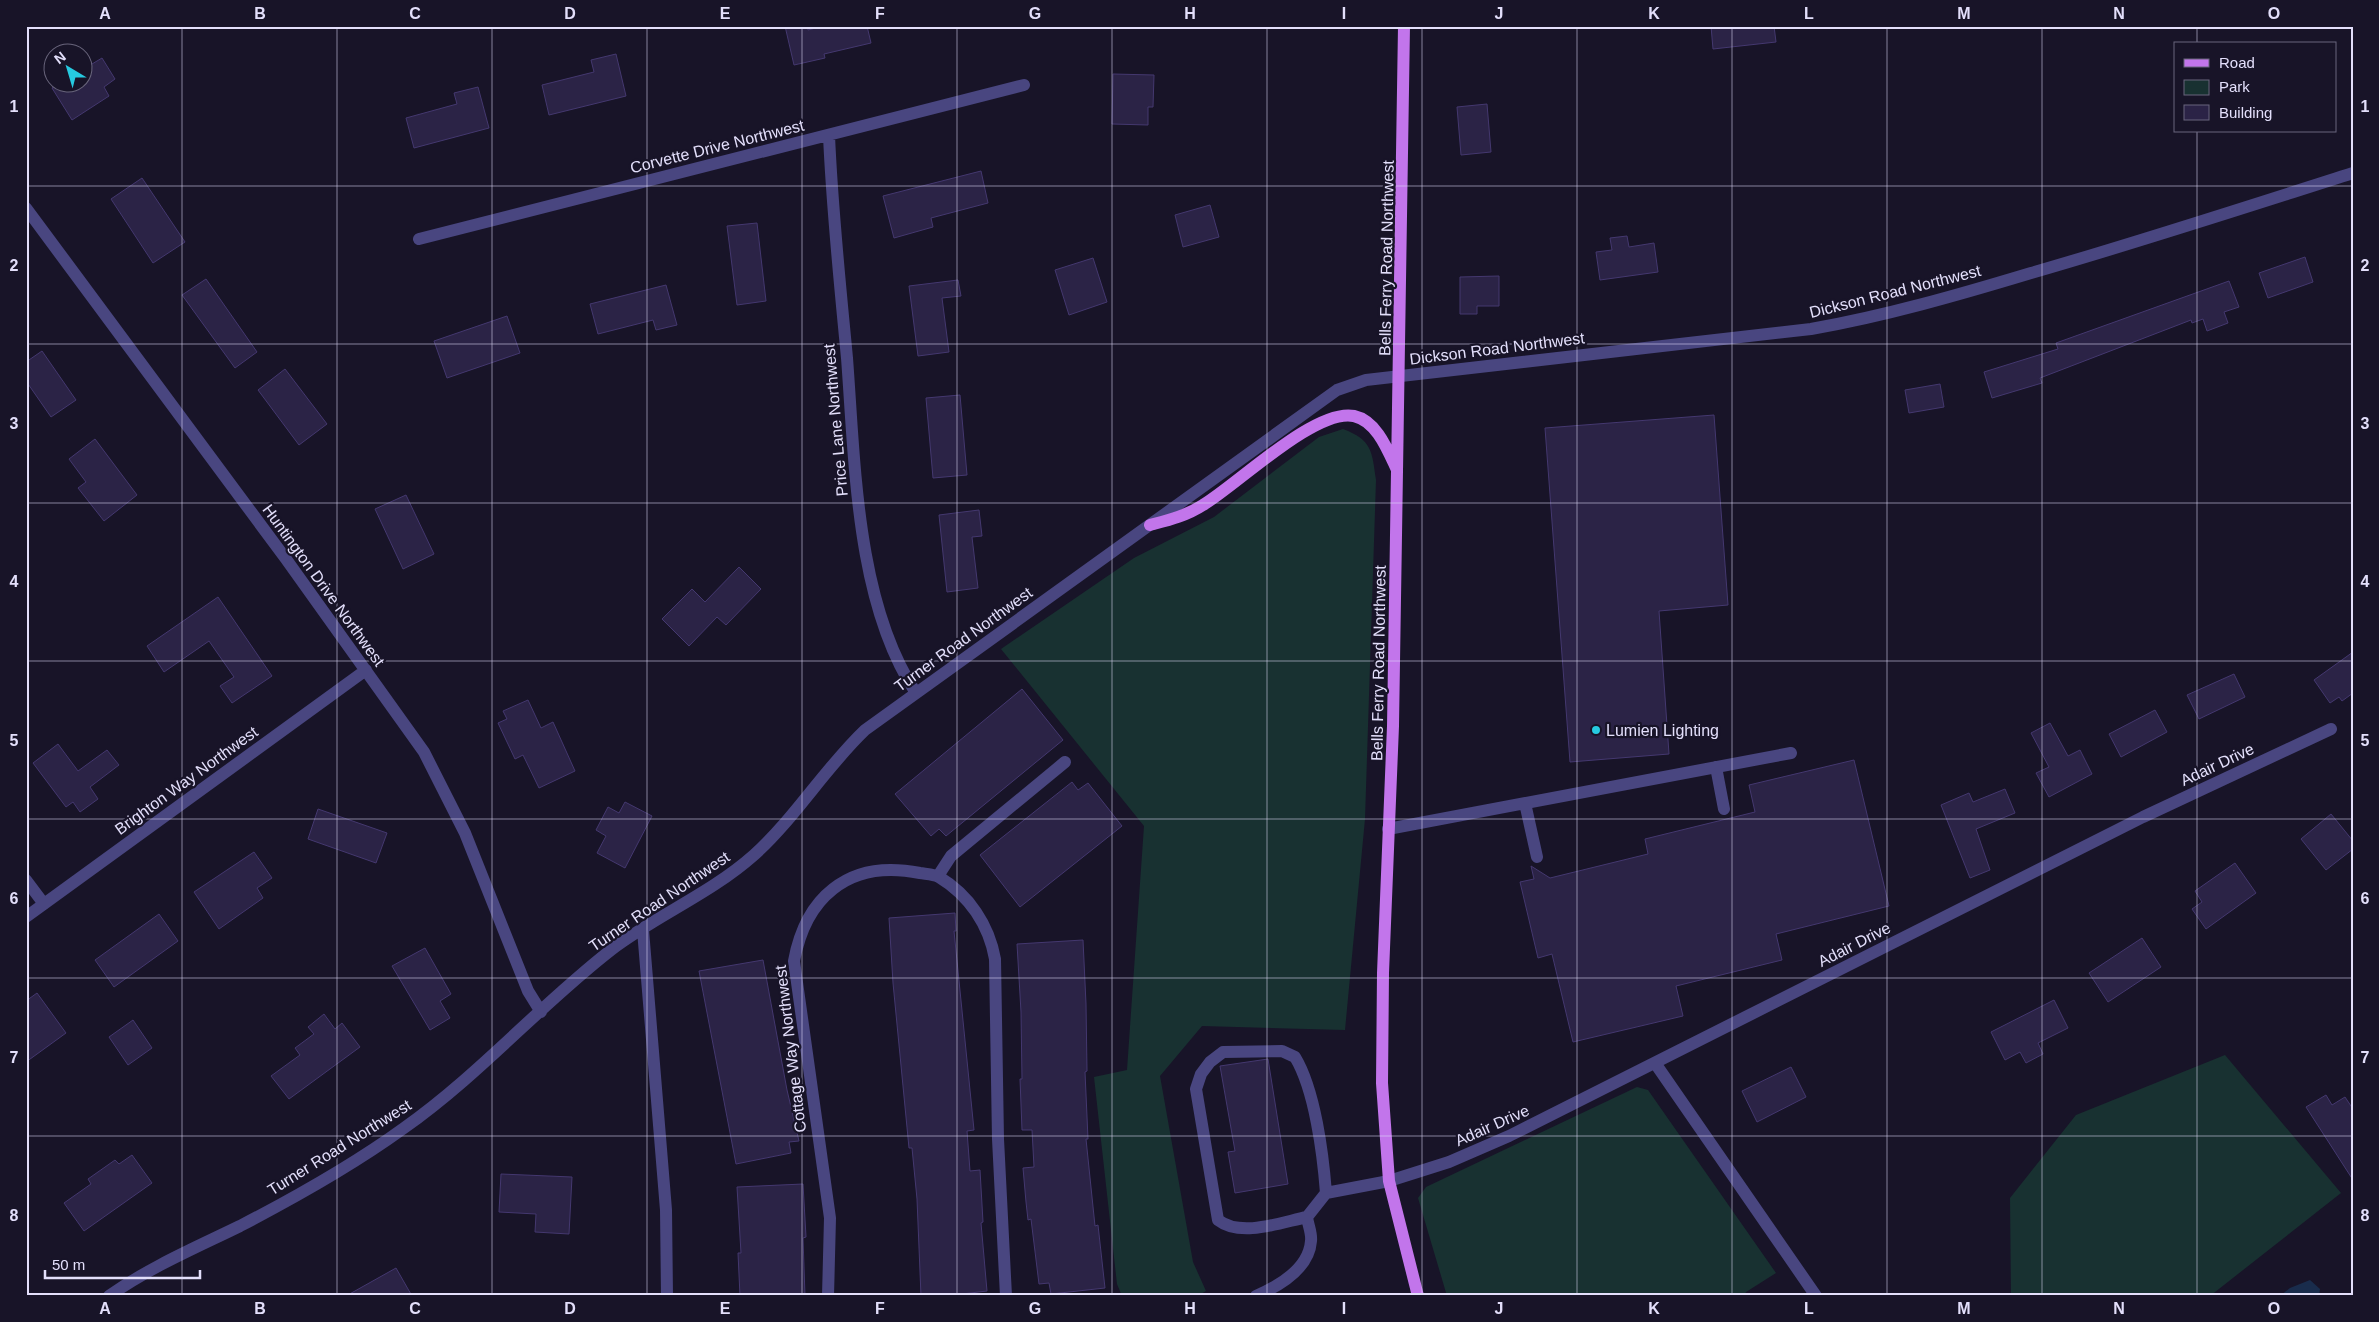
<svg xmlns="http://www.w3.org/2000/svg" width="2379" height="1322" viewBox="0 0 2379 1322" font-family="Arial,sans-serif">
	<rect width="100%" height="100%" fill="#181428"/>
	<!-- green -->
	<path fill="#183131" d="M1343,429C1372,440 1372,451 1376,480L1365,819L1345,1030L1202,1026L1160,1076L1193,1262L1206,1291L1197,1296H1122L1117,1284L1094,1077L1127,1070L1144,826L1001,649L1134,558L1214,517L1319,437Z
		M2225,1055L2341,1193L2210,1296H2011L2010,1198L2076,1115Z
		M1637,1087L1648,1090L1776,1273L1746,1292L1744,1296H1447L1418,1198L1426,1187Z"/>
	<!-- water -->
	<path fill="#192c4c" d="M2310,1280L2320,1289L2319,1296H2280L2290,1288Z"/>
	<!-- building -->
	<path fill="#2b2346" stroke="#44386f" d="M785,26H807L808,30L823,26H867L871,43L824,54L825,58L794,65Z
		M1711,26H1774L1776,42L1713,49Z
		M616,54L626,96L549,115L542,85L594,72L591,60Z
		M102,58L115,79L104,87L109,96L72,120L52,88L61,82H82V70Z
		M1113,74L1154,75L1153,107H1148V125L1112,124Z
		M478,87L489,128L414,148L406,118L457,104L454,93Z
		M1487,104L1491,152L1461,155L1457,107Z
		M981,171L988,203L931,218L933,227L894,238L883,196Z
		M142,178L185,242L153,263L111,199Z
		M1210,205L1219,237L1183,247L1175,215Z
		M757,223L766,301L737,305L727,226Z
		M1627,236L1629,247L1654,243L1658,272L1600,280L1596,252L1612,250L1610,238Z
		M2305,257L2313,282L2268,298L2259,273Z
		M1093,258L1107,302L1069,315L1055,270Z
		M1499,276V306H1477V314H1460V277Z
		M206,279L257,352L235,368L182,295Z
		M958,280L961,296L942,298L949,352L918,356L909,286Z
		M2229,281L2239,307L2224,312L2228,323L2207,331L2203,319L2192,323L2191,320L2040,378L2042,383L1992,398L1984,372L2058,349L2056,343Z
		M666,285L677,325L656,330L653,320L598,334L590,304Z
		M507,316L520,353L447,378L434,341Z
		M42,351L76,400L51,417L26,381V362Z
		M285,369L327,424L299,445L258,390Z
		M1940,384L1944,407L1909,413L1905,390Z
		M960,395L967,475L933,478L926,398Z
		M1714,415L1728,605L1659,611L1669,754L1570,762L1545,428Z
		M95,439L137,495L104,521L78,488L86,482L69,459Z
		M406,495L434,554L403,569L375,509Z
		M979,510L982,536L972,537L978,588L947,592L939,515Z
		M739,567L761,589L726,625L717,617L689,646L662,619L692,589L705,602Z
		M218,597L272,676L232,703L220,686L234,677L209,641L164,672L147,646Z
		M2353,652V693L2342,701L2339,697L2330,703L2314,680Z
		M2234,674L2245,697L2199,719L2187,695Z
		M1022,689L1063,740L946,836L939,829L931,836L895,794Z
		M528,700L541,728L553,722L575,771L539,788L523,755L515,759L498,723L507,719L503,711Z
		M2155,710L2167,732L2121,757L2109,734Z
		M2050,723L2068,756L2080,750L2092,774L2049,797L2036,773L2049,767L2031,733Z
		M58,744L78,771L107,750L119,765L90,787L98,799L80,812L73,802L66,807L33,763Z
		M1854,760L1889,906L1776,934L1782,960L1676,986L1683,1016L1573,1042L1552,954L1538,958L1520,882L1534,879L1531,866L1550,878L1648,854L1645,839L1755,812L1749,785Z
		M1072,782L1078,790L1088,783L1122,826L1020,907L980,855Z
		M2005,789L2015,813L1976,829L1990,870L1970,878L1941,805L1969,793L1973,802Z
		M625,802L652,816L625,868L597,853L606,836L596,830L608,807L619,813Z
		M318,809L387,833L376,863L308,839Z
		M2331,814L2353,841V849L2326,870L2301,839Z
		M254,852L272,878L257,888L263,898L219,929L194,892Z
		M2235,863L2256,893L2206,929L2192,909L2202,902L2195,891Z
		M955,913L956,931H954L974,1130L967,1131L970,1171L980,1170L983,1222L981,1223L987,1291L945,1296H921L917,1199L912,1148H909L893,983L889,918Z
		M159,914L178,941L114,987L95,960Z
		M2142,938L2161,967L2108,1002L2089,973Z
		M1083,940L1086,1004L1087,1071L1085,1072L1088,1139H1086L1095,1226L1098,1225L1105,1288L1051,1294L1049,1283L1039,1284L1031,1219L1028,1220L1026,1202L1023,1168L1034,1167L1032,1130H1022L1020,1079H1022L1021,1012L1017,944Z
		M425,948L451,994L440,1001L450,1018L430,1030L392,966Z
		M763,960L787,1090L799,1141L789,1142L791,1153L736,1164L699,971Z
		M37,993L66,1033L26,1062V1001Z
		M2054,1000L2068,1028L2038,1043L2043,1054L2026,1063L2020,1052L2005,1060L1991,1032Z
		M324,1014L335,1029L342,1023L360,1047L289,1099L271,1076L300,1055L295,1048L314,1034L308,1027Z
		M133,1020L152,1048L128,1065L109,1037Z
		M1268,1059L1288,1184L1235,1193L1228,1152L1235,1151L1220,1066Z
		M1791,1067L1806,1097L1757,1122L1742,1091Z
		M2326,1095L2332,1105L2345,1097L2353,1109V1180L2306,1107Z
		M132,1155L152,1183L84,1231L64,1203L91,1184L88,1179L115,1160L119,1164Z
		M501,1174L572,1177L569,1234L535,1232L536,1214L499,1212Z
		M803,1184L806,1237L803,1238L805,1296H740L738,1253H741L737,1187Z
		M396,1268L412,1296H346Z"/>
	<g fill="none" stroke-linecap="round" stroke-linejoin="round">
		<!-- minor -->
		<path stroke="#494680" stroke-width="12" d="M829,135C832,209 840,284 847,358C855,463 856,603 916,693
			M26,208L286,559L424,752L465,833L528,991L541,1012
			M419,239L1024,85
			M1716,767L1724,809
			M1525,803L1537,857
			M1388,829L1791,753
			M938,876L951,856L1065,762
			M26,880L44,904
			M26,917L366,670
			M643,930L666,1210L667,1296
			M1655,1063L1816,1296
			M1307,1217L1326,1193L1389,1181L1449,1162L1509,1136L2143,817L2331,729
			M1307,1217C1282,1222 1241,1238 1218,1220L1196,1089L1201,1074L1210,1062L1223,1052L1282,1051L1295,1057C1315,1090 1323,1154 1326,1193
			M109,1296C150,1267 195,1248 240,1226C296,1197 353,1165 404,1128C479,1075 539,1006 611,950C657,915 710,894 754,855C796,817 825,768 865,730L1337,390L1366,380L1811,329C1885,316 1958,295 2031,273C2139,242 2246,207 2353,173
			M828,1296L830,1218L794,961C799,934 810,907 833,889C859,868 890,867 920,873C926,874 934,874 939,877C969,895 989,925 995,959L998,1139L1006,1296
			M1256,1296C1279,1286 1309,1268 1311,1241C1312,1233 1308,1225 1307,1217"/>
		<!-- major -->
		<path stroke="#c275eb" stroke-width="12" d="M1404,26L1393,726L1383,973L1382,1083L1389,1181L1418,1296
			M1150,525C1169,520 1186,516 1203,505C1237,485 1315,408 1354,416C1377,421 1388,451 1397,470"/>
	</g>
	<!-- grid -->
	<path fill="none" stroke="#e3dffb" stroke-width="1" stroke-opacity="0.55" d="M182,26V1296M337,26V1296M492,26V1296M647,26V1296M802,26V1296M957,26V1296M1112,26V1296M1267,26V1296M1422,26V1296M1577,26V1296M1732,26V1296M1887,26V1296M2042,26V1296M2197,26V44M2197,131V1296M26,186H2353M26,344H2353M26,503H2353M26,661H2353M26,819H2353M26,978H2353M26,1136H2353"/>
	<!-- markers -->
	<circle fill="#26cae0" stroke="#181428" stroke-width="2" cx="1596" cy="730" r="5"/>
	<g text-anchor="middle" stroke-width="4.5" stroke-linejoin="round" paint-order="stroke">
		<!-- street labels -->
		<g font-size="16" fill="#e3dffb" stroke="#181428">
			<text transform="translate(717 146) rotate(-14)" y="6">Corvette Drive Northwest</text>
			<text transform="translate(1386 258) rotate(-89)" y="6">Bells Ferry Road Northwest</text>
			<text transform="translate(1895 291) rotate(-14)" y="6">Dickson Road Northwest</text>
			<text transform="translate(1497 348) rotate(-7)" y="6">Dickson Road Northwest</text>
			<text transform="translate(835 420) rotate(-95)" y="6">Price Lane Northwest</text>
			<text transform="translate(324 585) rotate(54)" y="6">Huntington Drive Northwest</text>
			<text transform="translate(963 639) rotate(-36)" y="6">Turner Road Northwest</text>
			<text transform="translate(1378 663) rotate(-89)" y="6">Bells Ferry Road Northwest</text>
			<text transform="translate(2217 764) rotate(-25)" y="6">Adair Drive</text>
			<text transform="translate(186 780) rotate(-36)" y="6">Brighton Way Northwest</text>
			<text transform="translate(659 901) rotate(-34)" y="6">Turner Road Northwest</text>
			<text transform="translate(1854 944) rotate(-27)" y="6">Adair Drive</text>
			<text transform="translate(790 1049) rotate(-97)" y="6">Cottage Way Northwest</text>
			<text transform="translate(1492 1125) rotate(-24)" y="6">Adair Drive</text>
			<text transform="translate(339 1147) rotate(-32)" y="6">Turner Road Northwest</text>
		</g>
		<!-- poi labels -->
		<g font-size="16" fill="#e3dffb" stroke="#181428" text-anchor="start">
			<text x="1606" y="736">Lumien Lighting</text>
		</g>
	</g>
	<!-- border -->
	<rect width="2379" height="1322" fill="none" stroke="#181428" stroke-width="55"/>
	<!-- legend -->
	<rect x="2174" y="42" width="162" height="90" fill="#181428" stroke="#69657c"/>
	<rect x="2184" y="59" width="25" height="8" fill="#c275eb" stroke="#69657c"/>
	<text x="2219" y="68" font-size="15" fill="#e3dffb">Road</text>
	<rect x="2184" y="80" width="25" height="15" fill="#183131" stroke="#69657c"/>
	<text x="2219" y="92" font-size="15" fill="#e3dffb">Park</text>
	<rect x="2184" y="105" width="25" height="15" fill="#2b2346" stroke="#69657c"/>
	<text x="2219" y="118" font-size="15" fill="#e3dffb">Building</text>
	<!-- north arrow -->
	<g transform="translate(68 68) rotate(322)"><circle r="24" fill="#181428" stroke="#69657c"/>
	<path d="M0-4L9 19L0 12L-9 19Z" fill="#26cae0"/>
	<text y="-8" font-size="14" font-weight="bold" text-anchor="middle" fill="#e3dffb">N</text>
	</g>
	<!-- scale -->
	<path d="M45 1270v8h155v-8" fill="none" stroke="#e3dffb" stroke-width="2.5"/>
	<text x="52" y="1270" font-size="15" fill="#e3dffb" stroke="#181428" stroke-width="4" paint-order="stroke">50 m</text>
	<rect x="28" y="28" width="2324" height="1266" fill="none" stroke="#e3dffb" stroke-width="2"/>
	<g font-size="16" text-anchor="middle" font-weight="bold" fill="#e3dffb">
		<text x="105" y="19">A</text>
		<text x="260" y="19">B</text>
		<text x="415" y="19">C</text>
		<text x="570" y="19">D</text>
		<text x="725" y="19">E</text>
		<text x="880" y="19">F</text>
		<text x="1035" y="19">G</text>
		<text x="1190" y="19">H</text>
		<text x="1344" y="19">I</text>
		<text x="1499" y="19">J</text>
		<text x="1654" y="19">K</text>
		<text x="1809" y="19">L</text>
		<text x="1964" y="19">M</text>
		<text x="2119" y="19">N</text>
		<text x="2274" y="19">O</text>
		<text x="14" y="112">1</text>
		<text x="2365" y="112">1</text>
		<text x="14" y="271">2</text>
		<text x="2365" y="271">2</text>
		<text x="14" y="429">3</text>
		<text x="2365" y="429">3</text>
		<text x="14" y="587">4</text>
		<text x="2365" y="587">4</text>
		<text x="14" y="746">5</text>
		<text x="2365" y="746">5</text>
		<text x="14" y="904">6</text>
		<text x="2365" y="904">6</text>
		<text x="14" y="1063">7</text>
		<text x="2365" y="1063">7</text>
		<text x="14" y="1221">8</text>
		<text x="2365" y="1221">8</text>
		<text x="105" y="1314">A</text>
		<text x="260" y="1314">B</text>
		<text x="415" y="1314">C</text>
		<text x="570" y="1314">D</text>
		<text x="725" y="1314">E</text>
		<text x="880" y="1314">F</text>
		<text x="1035" y="1314">G</text>
		<text x="1190" y="1314">H</text>
		<text x="1344" y="1314">I</text>
		<text x="1499" y="1314">J</text>
		<text x="1654" y="1314">K</text>
		<text x="1809" y="1314">L</text>
		<text x="1964" y="1314">M</text>
		<text x="2119" y="1314">N</text>
		<text x="2274" y="1314">O</text>
	</g>
</svg>
